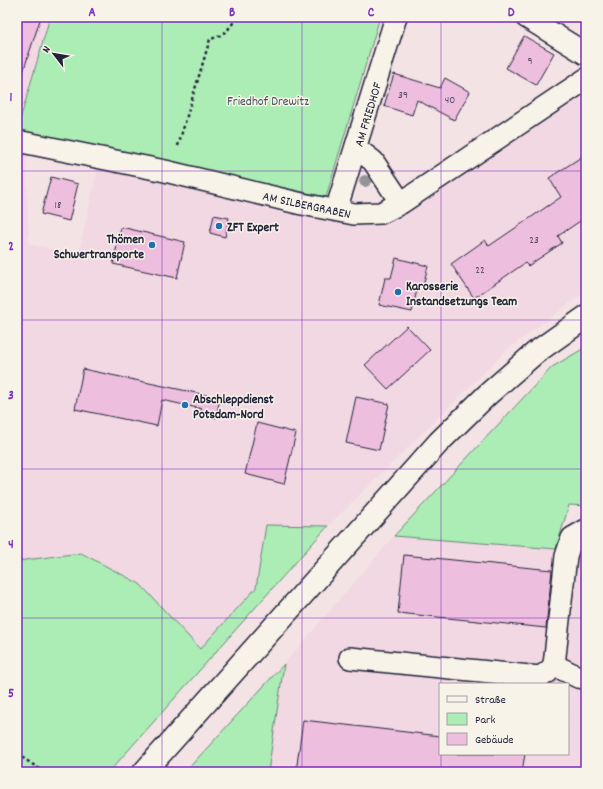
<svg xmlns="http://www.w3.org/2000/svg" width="603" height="789" viewBox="0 0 603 789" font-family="Dekko,sans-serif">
	<rect width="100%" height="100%" fill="#f4e3e5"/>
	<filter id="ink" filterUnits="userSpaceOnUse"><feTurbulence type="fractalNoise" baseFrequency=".025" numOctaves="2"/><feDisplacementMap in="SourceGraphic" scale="8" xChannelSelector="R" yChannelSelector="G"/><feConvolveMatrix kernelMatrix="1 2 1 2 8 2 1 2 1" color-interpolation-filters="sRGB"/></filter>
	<g filter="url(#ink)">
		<!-- built -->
		<path fill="#f2d8e3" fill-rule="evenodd" d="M17,17H50L17,126Z
			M586,87V291L507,350L328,526L266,525L256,588L200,650L140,584L81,553L17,561V146L26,148L29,244L78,255L99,163L342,217L409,207L438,192Z
			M394,536L586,552V772H268L284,664ZM440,684H568V754H440Z"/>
		<!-- green -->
		<path fill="#acecb5" stroke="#678778" d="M50,17H380L326,197L17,130Z
			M586,347V506L569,505L556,549L394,536L552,367Z
			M266,525L328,526L109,772H17V561L81,553L140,584L200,649L256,588Z
			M284,664L268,772H185Z"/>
		<!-- building -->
		<path fill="#eebedf" stroke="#22223b" d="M17,17H41L20,81L17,80Z
			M524,36L554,53L536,85L506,68Z
			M394,74L440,88L445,78L470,92L454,120L417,100L412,115L384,106Z
			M586,154V217L558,236L562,243L528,266L525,263L474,298L451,264L485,240L489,246L561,197L549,178Z
			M51,177L78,184L69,221L41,214Z
			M214,215L229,218L225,237L210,233Z
			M121,227L185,242L177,278L113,264Z
			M396,258L428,266L423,286L418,285L412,312L379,305L385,278H391Z
			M407,326L430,350L388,389L365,365Z
			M83,369L220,398L216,418L200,414L202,409L162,400L157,426L75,409Z
			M356,397L389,404L379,450L346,443Z
			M257,423L296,433L284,484L245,474Z
			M404,555L552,570L546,628L398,613Z
			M303,720L440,736V754H525L522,772H296Z"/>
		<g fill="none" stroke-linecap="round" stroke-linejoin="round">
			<defs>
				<path id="minor" d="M526,17L586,54
					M17,141L165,171L302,204L354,214L381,213L401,203L586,79
					M356,148L373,161L401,203
					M336,210L396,17
					M350,658L540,677L548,672L554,665L566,556L572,538L586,530
					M554,665L578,677L586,678"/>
				<path id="major" d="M144,772L439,442L487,395L535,353L586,317"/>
			</defs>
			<!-- minor casing -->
			<use href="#minor" stroke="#22223b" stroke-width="24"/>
			<!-- major casing -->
			<use href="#major" stroke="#22223b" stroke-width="25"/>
			<!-- path -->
			<path stroke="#22223b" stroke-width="2.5" stroke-dasharray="3 3" stroke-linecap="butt" d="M178,146L210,39C221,37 232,28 236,17
				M17,754L44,772"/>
			<!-- minor -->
			<use href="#minor" stroke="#f7f3e8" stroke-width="21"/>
			<!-- major -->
			<use href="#major" stroke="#f7f3e8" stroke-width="22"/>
		</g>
		<!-- trees -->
		<circle fill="#939499" cx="365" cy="181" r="6"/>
	</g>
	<!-- grid -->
	<path fill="none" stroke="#7b2cbf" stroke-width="1" stroke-opacity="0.55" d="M162,17V772M302,17V772M441,17V684M17,171H586M17,320H586M17,469H586M17,618H586M441,754V772"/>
	<!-- markers -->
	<g fill="#1f6fb2" stroke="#f7f3e8" stroke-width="1.5">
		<circle cx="219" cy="226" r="4"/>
		<circle cx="152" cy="245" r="4"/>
		<circle cx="398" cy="292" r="4"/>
		<circle cx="185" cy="405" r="4"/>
	</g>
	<g text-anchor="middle" stroke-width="3" stroke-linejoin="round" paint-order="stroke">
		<!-- number labels -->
		<g font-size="11" fill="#554964">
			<text x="530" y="64">9</text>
			<text x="403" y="98">39</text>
			<text x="450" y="103">40</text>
			<text x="58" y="208">18</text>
			<text x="534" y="243">23</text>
			<text x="480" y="273">22</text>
		</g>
		<!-- park labels -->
		<g font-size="13" fill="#44545a" stroke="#f7f3e8">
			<text x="268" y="105">Friedhof Drewitz</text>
		</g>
		<!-- street labels -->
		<g font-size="13" fill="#22223b" stroke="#f7f3e8">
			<text transform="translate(367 114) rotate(-73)" y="5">AM FRIEDHOF</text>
			<text transform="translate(307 204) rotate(12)" y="5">AM SILBERGRABEN</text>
		</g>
		<!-- poi labels -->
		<g font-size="13" font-weight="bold" fill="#22223b" stroke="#f7f3e8" text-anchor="start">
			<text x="227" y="231">ZFT Expert</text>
			<text x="144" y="243" text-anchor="end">Thömen<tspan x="144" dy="15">Schwertransporte</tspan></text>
			<text x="406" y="290">Karosserie<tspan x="406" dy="15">Instandsetzungs Team</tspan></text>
			<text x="193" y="403">Abschleppdienst<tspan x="193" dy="15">Potsdam-Nord</tspan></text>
		</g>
	</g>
	<!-- margin -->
	<rect width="603" height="789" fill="none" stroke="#f7f3e8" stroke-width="44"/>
	<!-- legend -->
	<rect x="439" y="683" width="130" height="72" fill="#f7f3e8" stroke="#a29fa3"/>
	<rect x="447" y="696" width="20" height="6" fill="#f7f3e8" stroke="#a29fa3"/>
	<text x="475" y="703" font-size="12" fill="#22223b">Straße</text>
	<rect x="447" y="713" width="20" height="12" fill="#acecb5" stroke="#a29fa3"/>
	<text x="475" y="723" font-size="12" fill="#22223b">Park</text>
	<rect x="447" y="733" width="20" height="12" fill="#eebedf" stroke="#a29fa3"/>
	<text x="475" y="743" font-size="12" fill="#22223b">Gebäude</text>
	<!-- north arrow -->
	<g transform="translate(54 54) rotate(301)" stroke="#f7f3e8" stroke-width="3" paint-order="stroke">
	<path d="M0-3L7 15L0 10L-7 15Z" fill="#22223b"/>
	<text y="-6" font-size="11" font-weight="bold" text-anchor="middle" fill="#22223b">N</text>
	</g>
	<rect x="22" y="22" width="559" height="745" fill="none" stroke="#7b2cbf" stroke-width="1.5"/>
	<g font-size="13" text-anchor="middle" font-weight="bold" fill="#7b2cbf">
		<text x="92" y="16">A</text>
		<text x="232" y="16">B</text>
		<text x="371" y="16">C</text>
		<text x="511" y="16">D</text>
		<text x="11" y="101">1</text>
		<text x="11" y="250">2</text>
		<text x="11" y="399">3</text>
		<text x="11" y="548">4</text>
		<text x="11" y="697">5</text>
	</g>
</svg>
